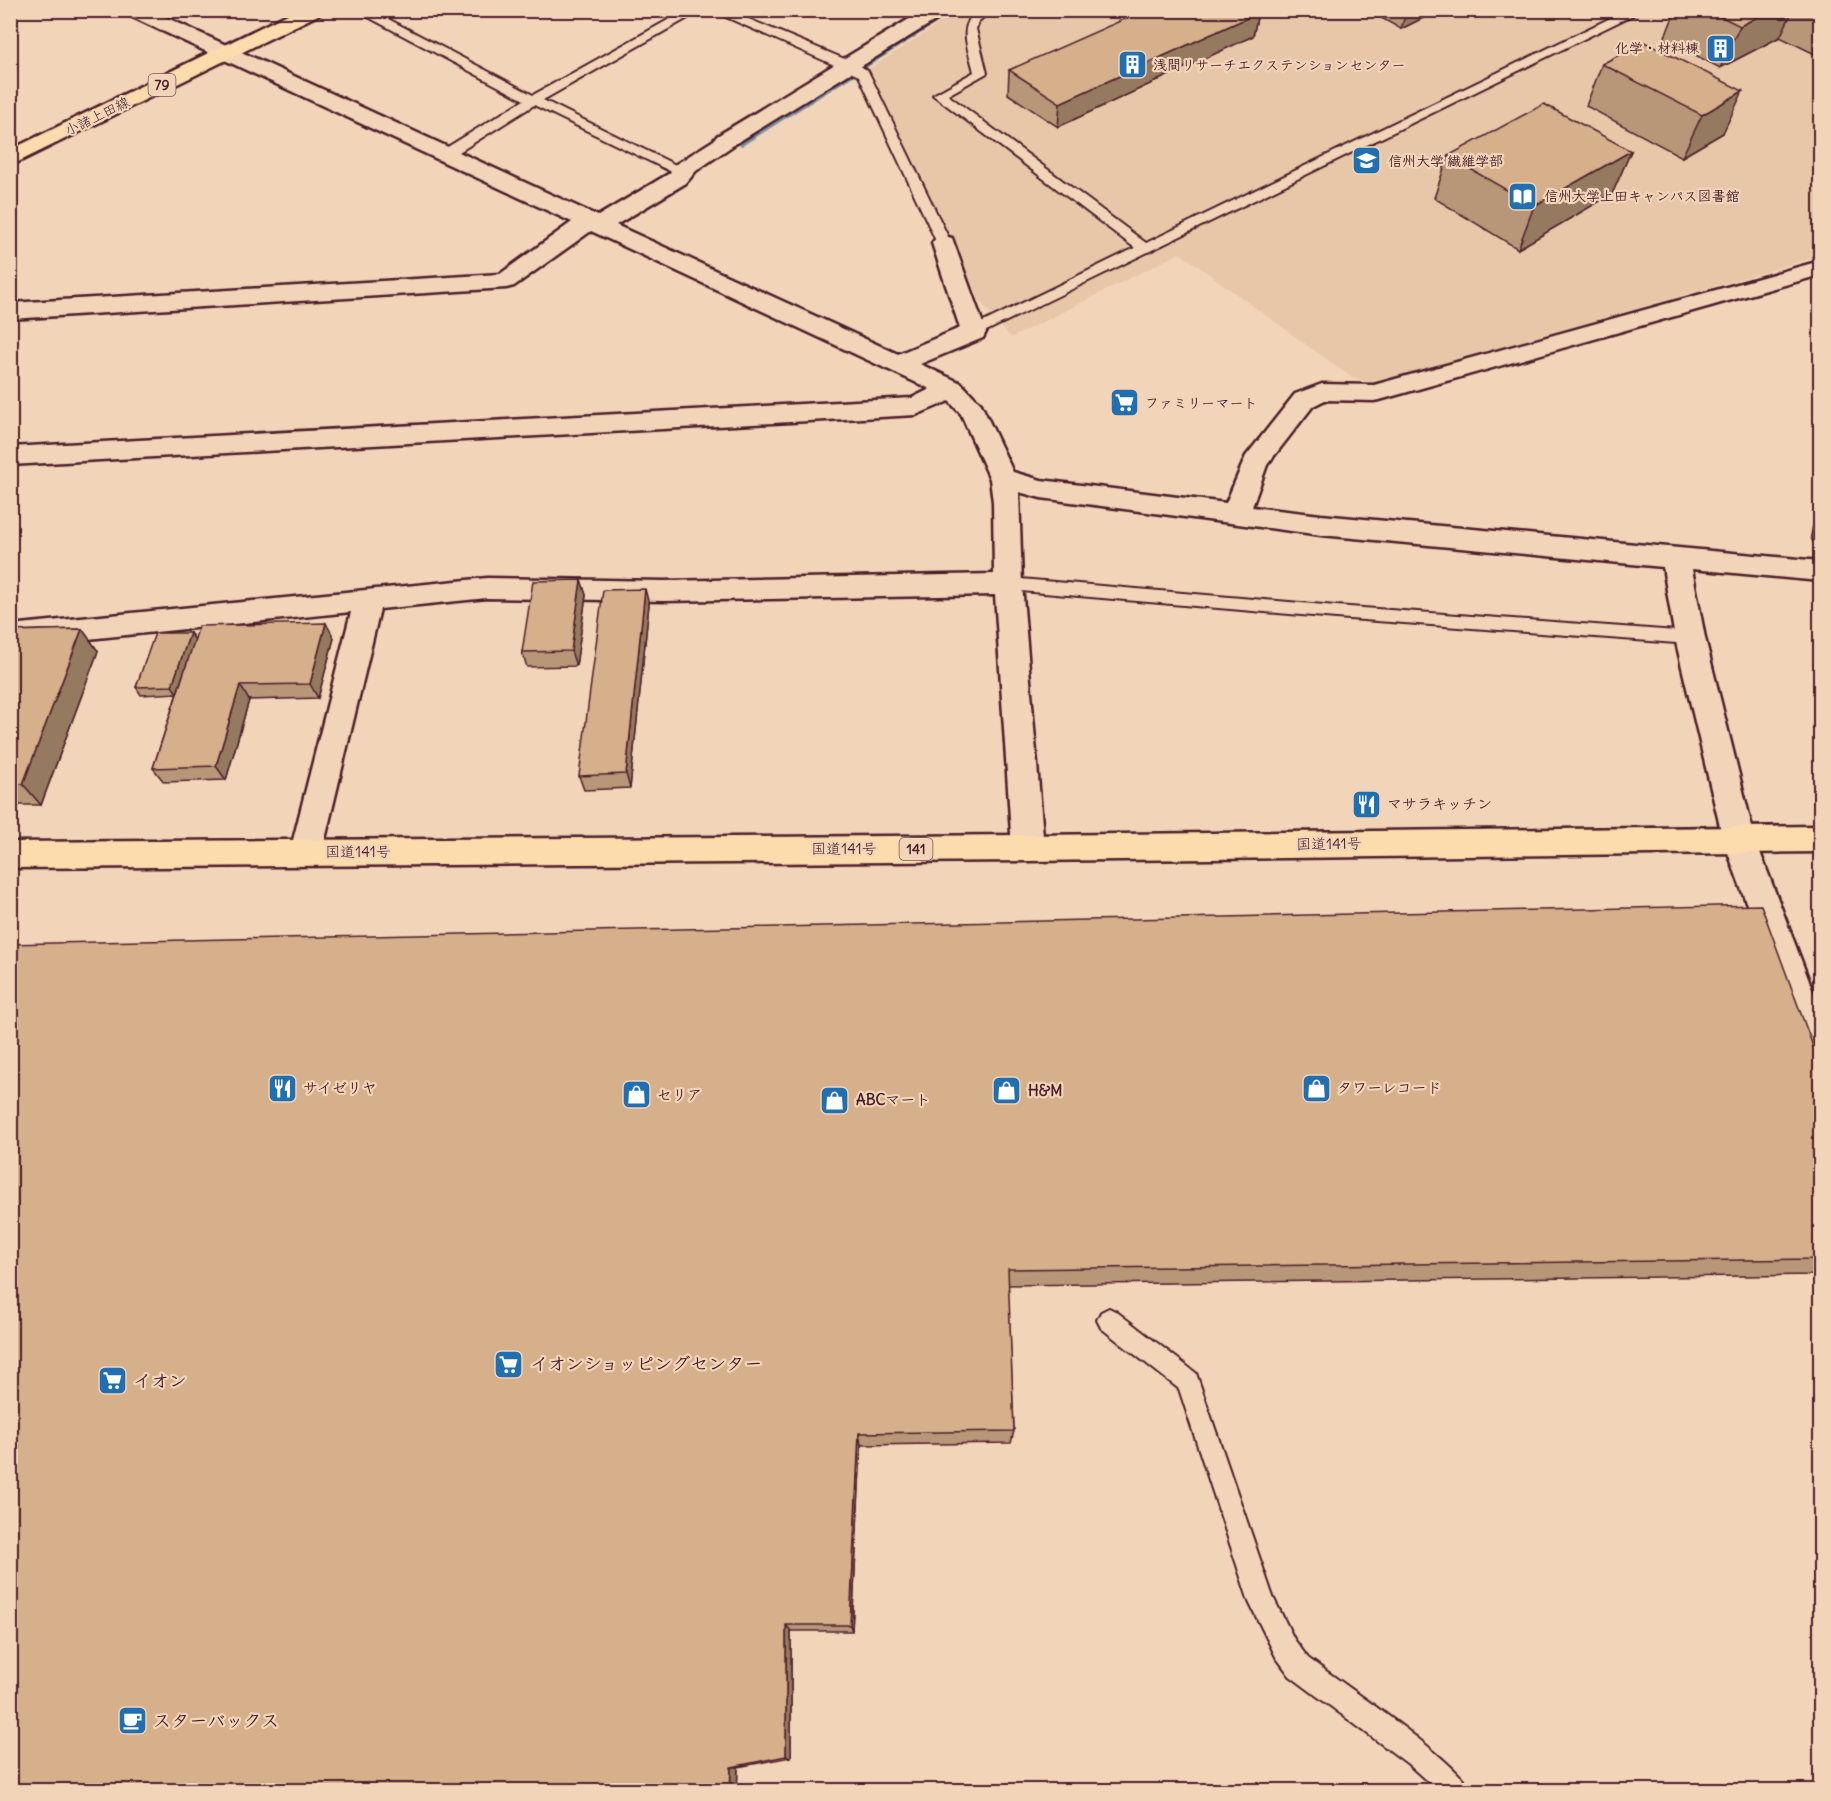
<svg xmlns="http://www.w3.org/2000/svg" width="1831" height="1801" viewBox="0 0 1831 1801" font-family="Delius,'Klee One',sans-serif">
	<rect width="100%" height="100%" fill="#f2d5b9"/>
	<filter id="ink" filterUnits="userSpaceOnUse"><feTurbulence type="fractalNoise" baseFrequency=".0167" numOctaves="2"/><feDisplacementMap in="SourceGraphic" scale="12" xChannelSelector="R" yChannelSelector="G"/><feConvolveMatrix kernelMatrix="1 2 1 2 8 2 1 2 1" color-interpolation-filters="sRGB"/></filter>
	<g filter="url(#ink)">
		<!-- built -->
		<path fill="#e7c7a8" d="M201,11H265L251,17L222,20Z
			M959,11H1820V256L1376,383L1352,378L1180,253L1011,338L980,301L869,69Z"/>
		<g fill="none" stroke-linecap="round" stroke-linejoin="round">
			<!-- stream -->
			<path fill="#788da6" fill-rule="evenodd" d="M947,10H958L742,146L733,144Z"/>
			<defs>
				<path id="service" d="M355,10H371L533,95L686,10H702L543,100L688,171L681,175L676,174L534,105L451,157H441L439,154L441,151L524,100Z
					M710,10H727L859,65L868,71L951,243L949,246H939L937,243L859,76Z
					M978,10H992L979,21L976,29L987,73L948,95L1146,243L1627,10H1643L974,337L967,332L969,329L1135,248L933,95L974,72C969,49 956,27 978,10Z
					M1820,525V543L1814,541L1812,537L1814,527Z
					M1008,578L1336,606L1690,632L1696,633L1699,638L1696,643L1690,644L1336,618L1008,590L1002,588L1000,584L1002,580Z
					M1109,1308L1117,1312L1196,1373L1273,1597L1294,1639L1308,1658C1338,1680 1462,1764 1470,1790H1437L1408,1764L1290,1676L1276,1657L1249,1602L1179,1389L1101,1328L1097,1320L1101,1312Z"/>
				<path id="minor" d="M123,10H150L598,216L670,173L673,166L714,140L717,136L924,10H949L946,14L735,144L696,171L686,183L616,225L898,354L960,328L932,243L936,238L944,236L952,238L986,332L983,338L920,364L961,383L981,404L1013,472L1041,480L1226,503L1246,456L1295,394L1322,384L1374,385L1820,261V275L1383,399L1374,401L1325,400L1313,406L1267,465L1252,507L1321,515L1820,561V581L1692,569L1705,638L1755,839L1820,1010V1071L1808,1066L1802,1055L1723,839L1675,638L1663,567L1321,535L1041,498L1019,492L1022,584L1044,848L1039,857L1028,861L1017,857L1012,848L995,595L664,601L487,598L380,609L322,852L317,861L306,865L295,861L290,852L351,612L10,647V625L487,578L664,581L994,574L993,502L990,479L961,414L949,401L916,415L10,465V447L912,398L930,389L591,231L514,286L506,288L10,319V303L500,274L572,222L126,14Z"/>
				<path id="primary" d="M296,10H323L320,14L10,166V150Z"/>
				<path id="trunk" d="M1820,826V852L1028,861L10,868V842L1028,835Z"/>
			</defs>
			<!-- service casing -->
			<use href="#service" stroke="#4a1f2b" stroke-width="4"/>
			<!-- minor casing -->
			<use href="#minor" stroke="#4a1f2b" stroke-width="5"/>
			<!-- primary casing -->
			<use href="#primary" stroke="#4a1f2b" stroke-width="5"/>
			<!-- trunk casing -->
			<use href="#trunk" stroke="#4a1f2b" stroke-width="5"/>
			<!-- service -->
			<use href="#service" fill="#f2d5b9" fill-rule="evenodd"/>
			<!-- minor -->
			<use href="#minor" fill="#f2d5b9" fill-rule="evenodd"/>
			<!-- primary -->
			<use href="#primary" fill="#fcdcac" fill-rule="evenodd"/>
			<!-- trunk -->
			<use href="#trunk" fill="#fcdcac" fill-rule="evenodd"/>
		</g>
		<!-- wall -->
		<path fill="#b89678" stroke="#4a1f2b" stroke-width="1.5" d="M1367,10H1439L1401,29Z
			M1676,10H1821V57L1780,37L1720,68L1664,39Z
			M1258,13L1253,36L1058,127L1008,94L1009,70Z
			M1644,42L1723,133L1682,157L1586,106L1602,64Z
			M1631,151L1612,194L1518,249L1434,198L1448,156Z
			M581,580L586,595L576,666L527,667L522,652Z
			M649,604L630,788L584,790L579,776Z
			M82,629L98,651L41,805H10V631Z
			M190,633L195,640L334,638L318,698L249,700L226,780L164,782L153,768L177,693L141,695L136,687Z
			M10,944L1821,1068V1275L1008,1285L1014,1431L1011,1443L861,1445L852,1631H791V1757L738,1767L737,1791H10Z"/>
		<!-- shaded-wall -->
		<path fill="#967a61" stroke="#4a1f2b" stroke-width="1.5" d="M1407,10H1439L1401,29Z
			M1771,10H1793L1780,37L1720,68L1740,26Z
			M1258,13L1253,36L1058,127L1060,103Z
			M1743,91L1723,133L1682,157L1702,115Z
			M1631,151L1612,194L1518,249L1534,206Z
			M581,580L586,595L576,666L571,651Z
			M645,589L649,604L630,788L626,774Z
			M326,623L334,638L318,698L310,684Z
			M82,629L98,651L41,805L23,784Z
			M190,633L195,640L177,693L172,686Z
			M240,685L249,700L226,780L216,766Z
			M859,1433L861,1445L852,1631L850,1625Z
			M786,1625L791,1631V1757L786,1756Z
			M731,1767H738L737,1791H730Z"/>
		<!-- building -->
		<path fill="#d6af8b" stroke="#4a1f2b" stroke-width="1.5" d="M1145,10H1254L1258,13L1060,103L1009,70Z
			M1708,10H1771L1740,26Z
			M1644,42L1743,91L1702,115L1602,64Z
			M1544,104L1631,151L1534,206L1448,156Z
			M581,580L571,651L522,652L533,581Z
			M645,589L626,774L579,776L603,590Z
			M326,623L310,684L240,685L216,766L153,768L199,626Z
			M82,629L23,784L10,785V631Z
			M155,633H190L172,686L136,687Z
			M1761,905L1821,1068V1259L1008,1269L1014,1431L859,1433L850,1625H786V1756L731,1767L730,1791H10V944Z"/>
	</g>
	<!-- icons -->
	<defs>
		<symbol id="building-square" viewBox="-11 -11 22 22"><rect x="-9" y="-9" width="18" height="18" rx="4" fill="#1f6fb2" stroke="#f2d5b9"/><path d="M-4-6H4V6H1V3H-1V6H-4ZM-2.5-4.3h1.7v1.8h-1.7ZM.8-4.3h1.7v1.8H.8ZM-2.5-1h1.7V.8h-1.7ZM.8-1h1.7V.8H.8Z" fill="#fff"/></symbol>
		<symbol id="university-square" viewBox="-11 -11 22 22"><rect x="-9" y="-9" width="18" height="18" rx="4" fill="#1f6fb2" stroke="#f2d5b9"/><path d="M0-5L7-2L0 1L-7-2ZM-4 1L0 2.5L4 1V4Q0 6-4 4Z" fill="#fff"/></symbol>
		<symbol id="library-square" viewBox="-11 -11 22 22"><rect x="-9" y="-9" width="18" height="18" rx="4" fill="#1f6fb2" stroke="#f2d5b9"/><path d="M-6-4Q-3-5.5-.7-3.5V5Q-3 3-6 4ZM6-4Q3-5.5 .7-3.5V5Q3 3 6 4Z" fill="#fff"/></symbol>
		<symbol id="supermarket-square" viewBox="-11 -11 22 22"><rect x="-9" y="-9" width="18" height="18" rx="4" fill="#1f6fb2" stroke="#f2d5b9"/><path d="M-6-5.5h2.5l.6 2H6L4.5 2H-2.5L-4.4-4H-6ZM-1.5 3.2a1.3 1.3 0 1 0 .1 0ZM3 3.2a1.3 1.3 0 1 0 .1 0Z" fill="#fff"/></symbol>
		<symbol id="restaurant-square" viewBox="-11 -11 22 22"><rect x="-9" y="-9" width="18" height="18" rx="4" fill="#1f6fb2" stroke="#f2d5b9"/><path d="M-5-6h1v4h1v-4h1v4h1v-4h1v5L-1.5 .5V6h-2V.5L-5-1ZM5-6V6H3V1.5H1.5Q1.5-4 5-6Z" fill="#fff"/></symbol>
		<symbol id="shop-square" viewBox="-11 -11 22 22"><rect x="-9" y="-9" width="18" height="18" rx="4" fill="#1f6fb2" stroke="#f2d5b9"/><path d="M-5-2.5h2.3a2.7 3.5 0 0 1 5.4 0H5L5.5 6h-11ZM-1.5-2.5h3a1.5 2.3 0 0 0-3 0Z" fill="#fff"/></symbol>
		<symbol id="cafe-square" viewBox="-11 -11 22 22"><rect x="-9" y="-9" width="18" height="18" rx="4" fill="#1f6fb2" stroke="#f2d5b9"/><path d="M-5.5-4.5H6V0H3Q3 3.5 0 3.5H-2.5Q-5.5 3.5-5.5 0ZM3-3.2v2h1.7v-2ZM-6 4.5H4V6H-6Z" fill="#fff"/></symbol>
	</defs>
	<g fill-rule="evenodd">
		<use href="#building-square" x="1704" y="32" width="33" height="33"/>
		<use href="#building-square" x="1116" y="48" width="33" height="33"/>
		<use href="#university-square" x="1350" y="144" width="33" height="33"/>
		<use href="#library-square" x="1506" y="180" width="33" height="33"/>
		<use href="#supermarket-square" x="1108" y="386" width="33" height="33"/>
		<use href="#restaurant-square" x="1350" y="788" width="33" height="33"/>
		<use href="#restaurant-square" x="266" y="1072" width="33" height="33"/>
		<use href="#shop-square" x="1300" y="1072" width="33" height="33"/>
		<use href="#shop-square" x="990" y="1074" width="33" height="33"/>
		<use href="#shop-square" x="620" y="1078" width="33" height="33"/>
		<use href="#shop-square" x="818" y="1084" width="33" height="33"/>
		<use href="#supermarket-square" x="492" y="1348" width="33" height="33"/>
		<use href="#supermarket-square" x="96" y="1364" width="33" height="33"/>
		<use href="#cafe-square" x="116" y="1704" width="33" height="33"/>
	</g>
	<g text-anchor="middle" stroke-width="4.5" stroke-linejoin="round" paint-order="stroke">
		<!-- far-poi labels -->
		<g font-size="14" font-weight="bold" fill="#4a1f2b" stroke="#f2d5b9" text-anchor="start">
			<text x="1699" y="53" text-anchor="end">化学・材料棟</text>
			<text x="1153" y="70">浅間リサーチエクステンションセンター</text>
			<text x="1388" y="166">信州大学 繊維学部</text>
			<text x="1544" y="201">信州大学上田キャンパス図書館</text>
			<text x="1145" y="408">ファミリーマート</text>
		</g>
		<!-- shield labels -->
		<g fill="#f2d5b9" stroke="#7c5656" stroke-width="1.5">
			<rect x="148.5" y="74" width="27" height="22" rx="4.5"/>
			<rect x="899.5" y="838" width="33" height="22" rx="4.5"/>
		</g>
		<g font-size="14" font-weight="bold" fill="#4a1f2b">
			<text x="162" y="90">79</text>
			<text x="916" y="854">141</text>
		</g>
		<!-- far-street labels -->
		<g font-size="14" fill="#4a1f2b" stroke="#f2d5b9">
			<text transform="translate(97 116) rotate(-26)" y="5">小諸上田線</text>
		</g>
		<!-- poi labels -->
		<g font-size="15" font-weight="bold" fill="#4a1f2b" stroke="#f2d5b9" text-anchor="start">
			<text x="1387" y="809">マサラキッチン</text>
			<text x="303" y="1093">サイゼリヤ</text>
			<text x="1337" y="1093">タワーレコード</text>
			<text x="1028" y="1096">H&amp;M</text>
			<text x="657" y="1100">セリア</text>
			<text x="856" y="1105">ABCマート</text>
		</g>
		<!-- street labels -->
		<g font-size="15" fill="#4a1f2b" stroke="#f2d5b9">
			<text transform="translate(1329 844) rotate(-1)" y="5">国道141号</text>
			<text x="844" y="854">国道141号</text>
			<text x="358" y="857">国道141号</text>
		</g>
		<!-- near-poi labels -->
		<g font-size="18" font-weight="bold" fill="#4a1f2b" stroke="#f2d5b9" text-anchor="start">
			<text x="530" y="1370">イオンショッピングセンター</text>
			<text x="133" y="1387">イオン</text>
			<text x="153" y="1727">スターバックス</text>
		</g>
	</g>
	<!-- margin -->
	<rect width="1831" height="1801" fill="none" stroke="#f2d5b9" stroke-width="36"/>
	<rect x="18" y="18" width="1795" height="1765" fill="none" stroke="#4a1f2b" stroke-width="2" filter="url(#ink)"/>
</svg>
